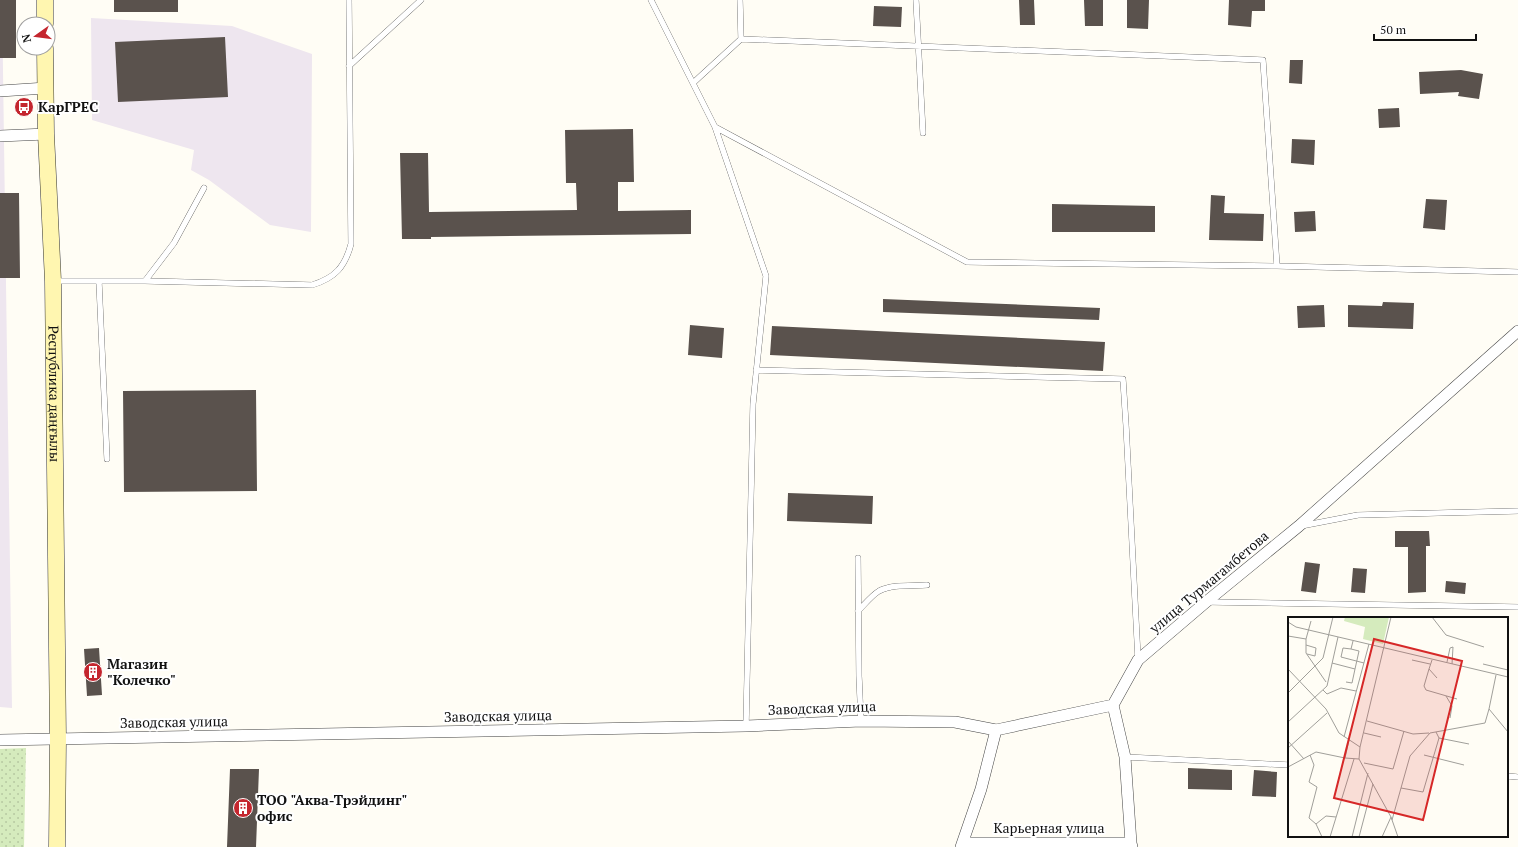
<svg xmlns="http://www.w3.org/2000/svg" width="1518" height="847" viewBox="0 0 1518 847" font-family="'PT Serif',serif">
	<defs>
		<pattern id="green-dots" width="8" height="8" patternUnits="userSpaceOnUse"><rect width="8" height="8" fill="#d5ebbd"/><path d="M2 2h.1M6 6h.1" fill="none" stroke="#b6c8a1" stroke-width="1.8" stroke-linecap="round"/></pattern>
	</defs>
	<rect width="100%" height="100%" fill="#fffdf5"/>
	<!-- industrial -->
	<path fill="#eee6ef" d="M0,0H2L12,708L0,707Z
		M91,18L232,26L312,54L311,232L270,225L209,180L191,170L194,150L92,120Z"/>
	<!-- green -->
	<path fill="url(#green-dots)" d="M26,748L24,847H0V749Z"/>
	<!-- building -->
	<path fill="#5a524d" d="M0,0H16V58H0Z
		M114,0H178V12H114Z
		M1019,0H1034L1035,25H1020Z
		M1084,0H1103V26H1085Z
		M1127,0H1149L1148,29L1127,28Z
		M1229,0H1265V11H1252L1251,27L1228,25Z
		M874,6L902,7L901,27L873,26Z
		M225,37L228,97L118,102L115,42Z
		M1290,60H1303L1302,84L1289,83Z
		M1461,70L1483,74L1479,99L1458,96L1459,92L1420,94L1419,72Z
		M1399,108L1400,127L1379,128L1378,109Z
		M633,129L634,182H618V211L691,210V234L431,237V239H402L400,153H428L429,212L577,210L576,183H566L565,130Z
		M1292,139L1315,140L1314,165L1291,163Z
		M0,193H19L20,278H0Z
		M1211,195L1225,196L1224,213L1264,214L1263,241L1209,240Z
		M1426,199L1447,200L1445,230L1423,228Z
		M1052,204L1155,206V232H1052Z
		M1315,211L1316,231L1295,232L1294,212Z
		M883,299L1100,308L1099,320L883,312Z
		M1383,302L1414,303L1413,329L1348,327V305L1382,306Z
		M1324,305L1325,327L1298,328L1297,306Z
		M690,325L724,328L722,358L688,355Z
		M772,326L1105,342L1103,371L770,355Z
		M256,390L257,491L124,492L123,391Z
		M788,493L873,496L872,524L787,521Z
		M1395,531H1429L1430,546H1426V592L1408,593V547H1395Z
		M1305,562L1320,564L1316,593L1301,591Z
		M1353,568L1367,569L1365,593L1351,592Z
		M1446,581L1466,583L1465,594L1445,592Z
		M99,648L102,695L87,696L84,649Z
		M1188,768L1232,770V790L1188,789Z
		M230,769H259L256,847H227Z
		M1254,770L1277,772L1276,797L1252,796Z"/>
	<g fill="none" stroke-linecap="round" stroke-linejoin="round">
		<defs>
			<path id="service" d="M651,0L715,127L967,262L1277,266L1518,272
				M740,0L741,39
				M916,0L923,133
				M349,66L421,0
				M693,83L741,39L1263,60L1277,266
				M715,127L766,276L753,404L746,726
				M54,281H145L174,243L204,188
				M145,281L312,285C335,278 345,267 351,244L349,0
				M99,282L107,459
				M756,370L1123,379L1126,425L1138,659
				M1301,526L1358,515L1518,511
				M858,558L859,676L861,721
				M1208,602L1518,607
				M858,611C865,604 871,596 879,591C892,584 912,586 927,585
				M1125,757L1289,765
				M1507,776L1518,777"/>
			<path id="minor" d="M0,91L46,88
				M0,136L46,134
				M1113,705L1125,757L1131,843
				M0,740L746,726L861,721L955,722L996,730
				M963,843H1131L1132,847
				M961,847L981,789L996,730L1113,705L1138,660L1206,602L1299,526L1518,331"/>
			<g id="secondary">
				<path d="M45,0V24"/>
				<path id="s1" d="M45,48L46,134L53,281L58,739L57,847"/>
			</g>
		</defs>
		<!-- service casing -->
		<use href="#service" stroke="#444" stroke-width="6"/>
		<!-- minor casing -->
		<use href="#minor" stroke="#444" stroke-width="12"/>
		<!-- secondary casing -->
		<use href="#secondary" stroke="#333" stroke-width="17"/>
		<!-- service -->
		<use href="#service" stroke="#fff" stroke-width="5.5"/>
		<!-- minor -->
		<use href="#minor" stroke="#fff" stroke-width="11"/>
		<!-- secondary -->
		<use href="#secondary" stroke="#fff6b0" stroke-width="16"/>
	</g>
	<!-- icons -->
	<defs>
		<symbol id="bus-disc" viewBox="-11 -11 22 22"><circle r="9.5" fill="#c4262e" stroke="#fff"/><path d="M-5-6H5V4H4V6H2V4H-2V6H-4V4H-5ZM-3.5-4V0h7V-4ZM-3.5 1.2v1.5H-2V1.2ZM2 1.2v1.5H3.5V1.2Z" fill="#fff"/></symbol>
		<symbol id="building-disc" viewBox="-11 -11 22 22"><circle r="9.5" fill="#c4262e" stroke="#fff"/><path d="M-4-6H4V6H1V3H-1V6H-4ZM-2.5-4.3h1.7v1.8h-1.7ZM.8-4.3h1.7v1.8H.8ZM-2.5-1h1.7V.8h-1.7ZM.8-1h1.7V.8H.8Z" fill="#fff"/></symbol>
	</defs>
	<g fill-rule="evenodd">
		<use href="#bus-disc" x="13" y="96" width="22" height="22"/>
		<use href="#building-disc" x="82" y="661" width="22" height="22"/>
		<use href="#building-disc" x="232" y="797" width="22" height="22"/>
	</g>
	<g text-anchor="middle" stroke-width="4" stroke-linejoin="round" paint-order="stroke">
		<!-- poi labels -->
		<g font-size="14" font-weight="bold" fill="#111" stroke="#fff" text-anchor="start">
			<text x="38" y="112">КарГРЕС</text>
			<text x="107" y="669">Магазин<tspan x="107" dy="16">"Колечко"</tspan></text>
			<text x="257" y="805">ТОО "Аква-Трэйдинг"<tspan x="257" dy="16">офис</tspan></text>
		</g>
		<!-- street labels -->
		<g font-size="14" fill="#111" stroke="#fff">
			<text dy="5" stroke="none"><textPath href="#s1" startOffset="346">Республика даңғылы</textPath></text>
			<text transform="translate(1209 582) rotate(-40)" y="5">улица Турмагамбетова</text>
			<text transform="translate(822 708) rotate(-2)" y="5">Заводская улица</text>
			<text transform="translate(498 716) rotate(-1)" y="5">Заводская улица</text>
			<text transform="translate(174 722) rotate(-1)" y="5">Заводская улица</text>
			<text x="1049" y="833">Карьерная улица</text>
		</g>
	</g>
	<!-- overview -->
	<g transform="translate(1288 617)">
		<rect width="220" height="220" fill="#fffdf5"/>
		<path d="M57,0H101L95,27L75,22L77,10L56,4Z" fill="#d5ebbd"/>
		<path fill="none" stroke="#a09f9a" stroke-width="1" d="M144,0L158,18L196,30M0,5L8,10L220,60M0,19L18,22L23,4M18,22V36L38,65M65,24L63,32L55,31L53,40L76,46M18,28L28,31L27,39L19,37M63,32L71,34L67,52M124,43L142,47M144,43L141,52L149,61M159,45L162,31L165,30L164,47M44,46L67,52L64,66L58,65M195,47L220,53M0,52L38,92L51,116L72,130L71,142L103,200L110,220M141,52L136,69L138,73L169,82M208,58L201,92L220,115M35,73L39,77L53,71L68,74M0,76L35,41L45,0M158,79L164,89L162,101M79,104L125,117L141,116M0,105L39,69L50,20M76,116L93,120M56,120L81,27M151,121L181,127M0,124L16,142M72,130L103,0M0,131L39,96M22,138L26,148L21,165L29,170L21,201L28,207M136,138L176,148M57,141L71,142M76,146L105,152L116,114M0,150L28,135L57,141L61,123M113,171L135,175L151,121L148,115M104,203L122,139L142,116L197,106L201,92M34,220L28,207L38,199L48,200M42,220L66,142M64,220L80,156M71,220L85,167M94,220L103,200"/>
		<path fill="#d62828" fill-opacity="0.15" stroke="#d62828" stroke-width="2" d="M86,22L174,44L135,203L46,181Z"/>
		<rect width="220" height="220" fill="none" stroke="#111" stroke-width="2"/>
	</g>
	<!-- north arrow -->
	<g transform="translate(36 36) rotate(256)"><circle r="19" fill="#ffffff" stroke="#a0a0a0"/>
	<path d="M0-3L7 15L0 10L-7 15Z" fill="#c4262e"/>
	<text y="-6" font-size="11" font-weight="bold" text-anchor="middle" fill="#111111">N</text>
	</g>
	<!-- scale -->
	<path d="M1374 34v6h102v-6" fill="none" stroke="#111111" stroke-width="2"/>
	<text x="1380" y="34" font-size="12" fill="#111111" stroke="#ffffff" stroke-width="3" paint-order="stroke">50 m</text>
</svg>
